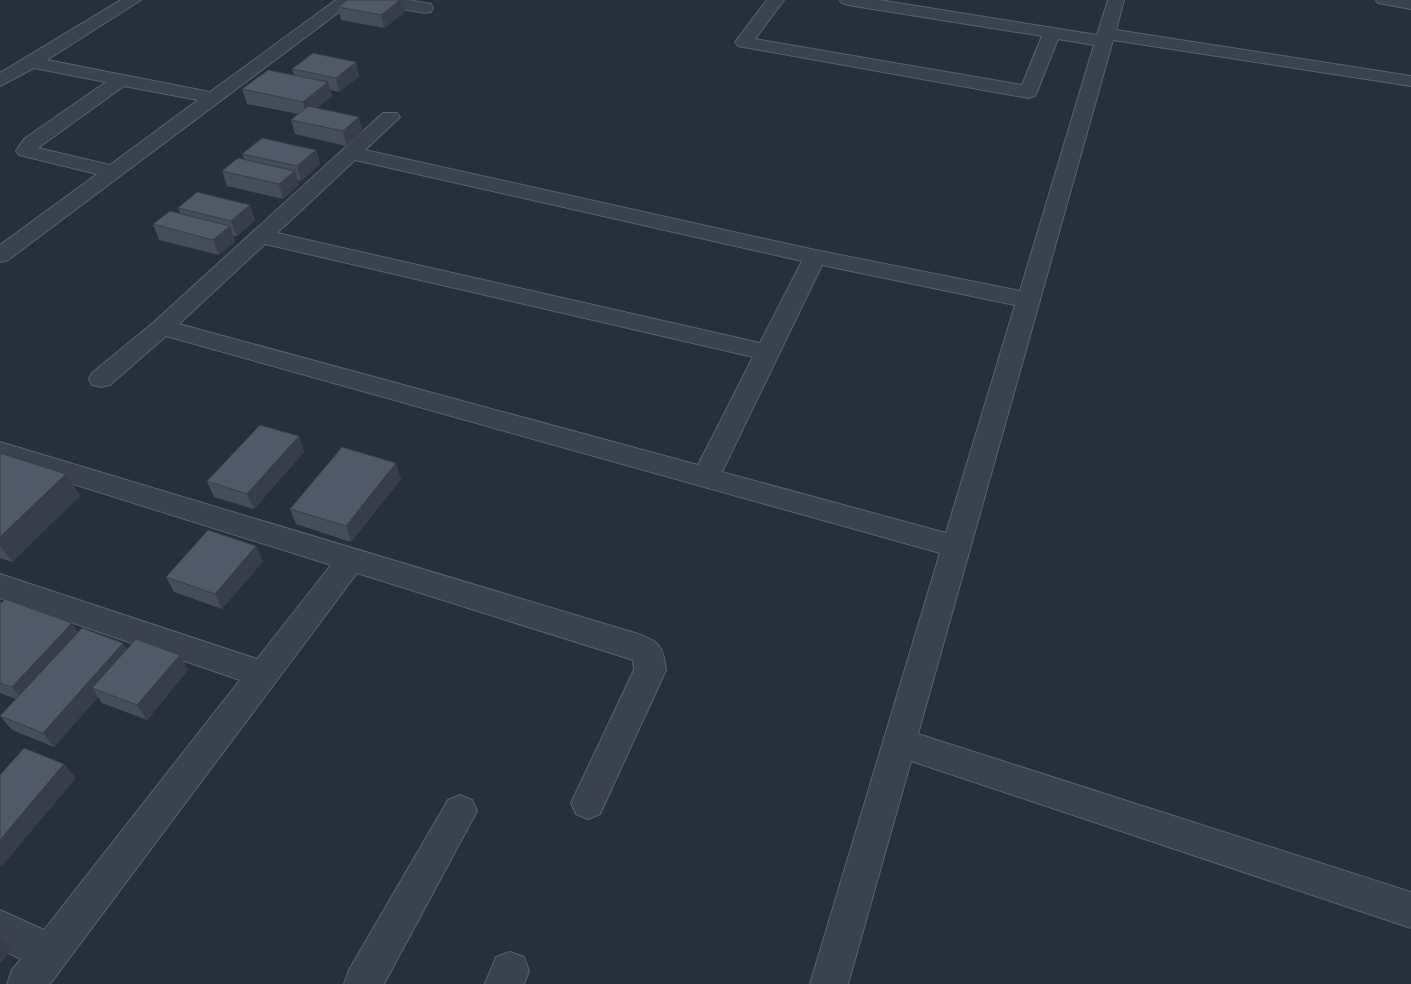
<svg xmlns="http://www.w3.org/2000/svg" width="1411" height="984" viewBox="0 0 1411 984" font-family="'Exo 2',sans-serif">
	<rect width="100%" height="100%" fill="#26303d"/>
	<g fill="none" stroke-linecap="round" stroke-linejoin="round">
		<defs>
			<path id="minor" d="M121,0H141L47,60L210,92L336,0H355L8,260L0,262V245L97,174L19,155L16,151L24,139L106,82L34,68L0,86V73ZM124,86L198,100L110,165L38,148Z
				M372,0H408L431,4L433,8L431,12L425,13L380,5L374,3Z
				M767,0H784L755,39L1022,85L1042,36L848,5L842,3L840,0H879L1097,35L1108,0H1124L1116,30L1411,76V86L1113,40L918,734L1411,892V928L911,761L848,984H810L940,553L166,336L110,385L101,387L92,385L89,379L92,373L154,322L383,113H397L400,117L365,150L815,250L1020,291L1094,45L1058,39L1037,92L1035,96L1028,98L738,46L735,42ZM355,160L802,261L760,343L277,233ZM265,244L753,357L698,465L179,324ZM822,265L1015,305L946,533L722,472Z
				M1376,0H1411V9L1378,3Z
				M0,442L635,633C659,641 663,645 666,670L600,814L588,819L576,814L571,803L634,670L633,660L357,573L50,984H7L12,970L21,959L0,949V910L44,930L240,680L0,598V574L257,659L331,565L0,461Z
				M460,795L472,800L477,811L384,984H344L349,970L448,800Z
				M510,952L524,957L529,971L524,984H485L496,957Z"/>
		</defs>
		<!-- minor casing -->
		<use href="#minor" stroke="#58606b" stroke-width="2"/>
		<!-- minor -->
		<use href="#minor" fill="#3a424d" fill-rule="evenodd"/>
	</g>
	<!-- wall -->
	<path fill="#454d59" d="M338,7L405,12L384,28L341,20Z
		M356,62L359,76L339,92L330,90L332,96L317,108L363,131L346,146L295,134L291,120L298,114L247,104L242,89L294,75L292,69Z
		M316,150L320,164L301,181L298,180L299,185L283,199L227,186L222,171L244,159L242,154Z
		M250,205L255,220L237,236H233L235,241L219,255L159,240L153,224L180,213L178,208Z
		M299,436L304,452L254,509L214,497L207,481Z
		M0,453L66,474L80,496L12,562L0,558Z
		M401,479L351,542L296,524L290,509Z
		M263,561L222,609L174,592L166,577Z
		M0,601L2,603L72,623L78,632L127,649L180,655L188,670L147,720L102,703L98,697L54,747L12,730L0,716L16,699L0,693Z"/>
	<!-- shaded-wall -->
	<path fill="#383e48" d="M400,0H402L405,12L384,28L381,15Z
		M356,62L359,76L339,92L336,78Z
		M328,82L332,96L307,116L303,102Z
		M359,117L363,131L346,146L343,131Z
		M316,150L320,164L301,181L297,166Z
		M295,171L299,185L283,199L279,184Z
		M250,205L255,220L237,236L231,221Z
		M230,226L235,241L219,255L213,240Z
		M299,436L304,452L254,509L247,494Z
		M396,463L401,479L351,542L346,526Z
		M66,474L80,496L12,562L0,545V537Z
		M256,546L263,561L222,609L215,594Z
		M72,623L82,638L23,702L12,687Z
		M123,643L132,658L92,688L98,697L54,747L43,733Z
		M180,655L188,670L147,720L137,705Z
		M64,764L76,778L2,866L0,864V840Z
		M0,938L12,949L0,964Z"/>
	<!-- building -->
	<path fill="#505967" stroke="#383e48" d="M347,0H400L381,15L338,7Z
		M313,53L356,62L336,78L292,69Z
		M268,70L328,82L303,102L242,89Z
		M308,106L359,117L343,131L291,120Z
		M262,138L316,150L297,166L242,154Z
		M238,158L295,171L279,184L222,171Z
		M197,192L250,205L231,221L178,208Z
		M170,211L230,226L213,240L153,224Z
		M260,425L299,436L247,494L207,481Z
		M342,447L396,463L346,526L290,509Z
		M0,453L66,474L0,537Z
		M208,530L256,546L215,594L166,577Z
		M5,599L72,623L12,687L0,683V604Z
		M82,628L123,643L43,733L0,716Z
		M136,639L180,655L137,705L92,688Z
		M24,748L64,764L0,840V775Z"/>
</svg>
